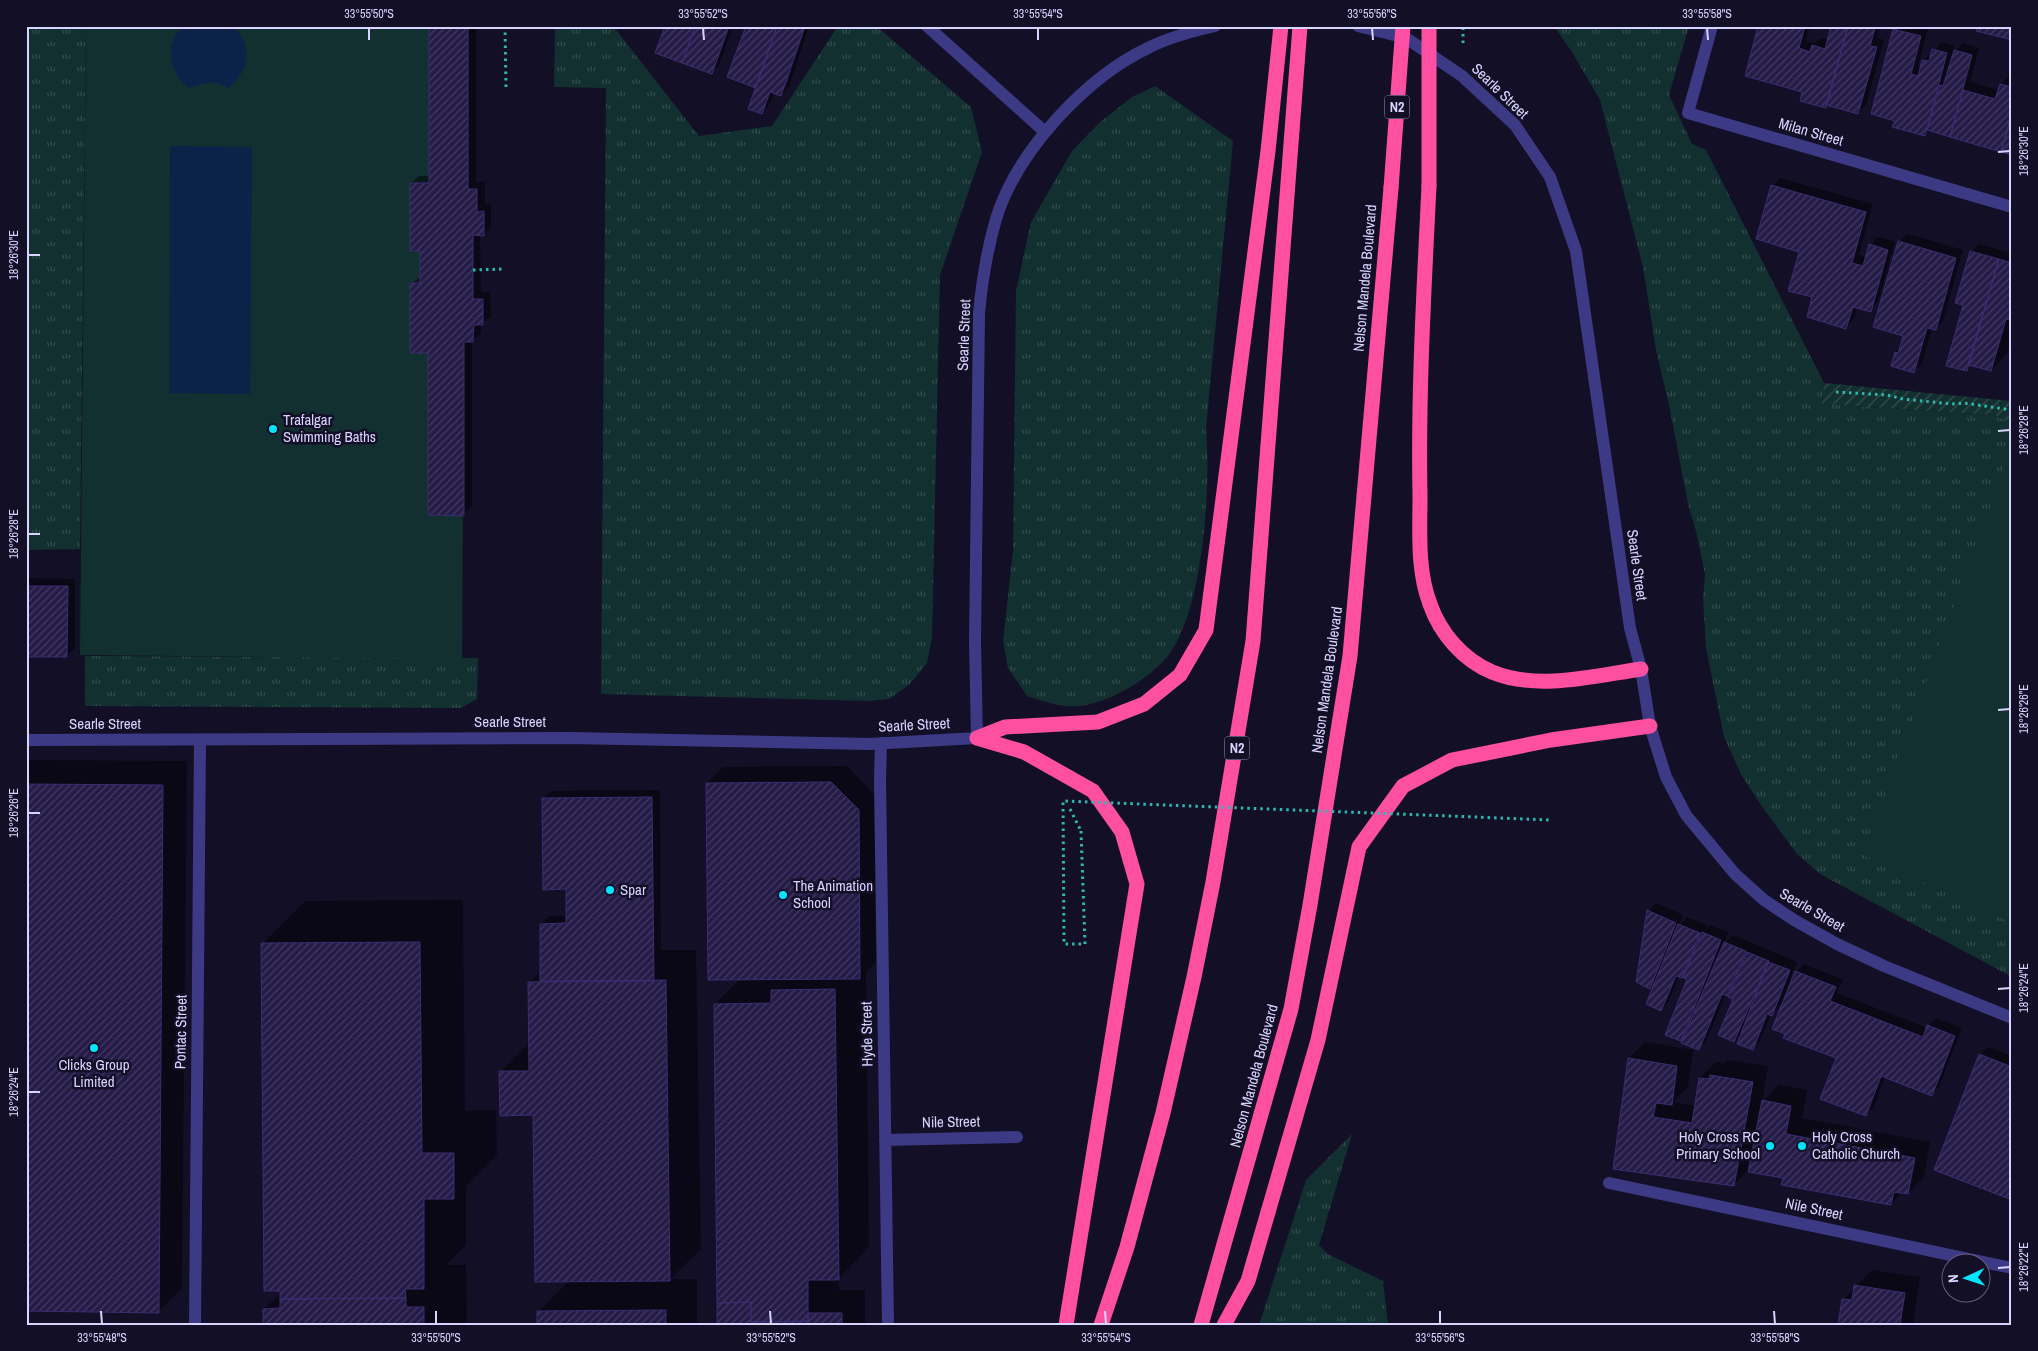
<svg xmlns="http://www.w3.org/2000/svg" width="2038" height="1351" viewBox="0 0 2038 1351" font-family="'Archivo Narrow',sans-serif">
	<defs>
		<pattern id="grass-tufts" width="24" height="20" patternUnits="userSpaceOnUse" patternTransform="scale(1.25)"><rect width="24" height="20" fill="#12302f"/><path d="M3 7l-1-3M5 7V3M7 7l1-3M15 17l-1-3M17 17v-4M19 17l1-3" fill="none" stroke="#344d4e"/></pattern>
		<pattern id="garden-furrows" width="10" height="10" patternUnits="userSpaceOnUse" patternTransform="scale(1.25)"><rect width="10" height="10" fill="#12302f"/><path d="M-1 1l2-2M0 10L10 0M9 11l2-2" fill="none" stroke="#344d4e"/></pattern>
		<pattern id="building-hatch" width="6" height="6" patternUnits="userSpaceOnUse" patternTransform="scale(1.25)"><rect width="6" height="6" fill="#241b47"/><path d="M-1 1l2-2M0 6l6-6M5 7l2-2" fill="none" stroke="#433b63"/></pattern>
	</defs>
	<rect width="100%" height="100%" fill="#130f26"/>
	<!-- grass -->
	<path fill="url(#grass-tufts)" d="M26,26H86L80,549L26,550Z
		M555,26H613L699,136L772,126L838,26H876L971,107L982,152L940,275L932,637L927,663L910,684L889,699L868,701L601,694L606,88L554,87Z
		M1554,26H1689L1669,95L1692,144L1706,150L1824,383L1822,404L1994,415L2012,423V977L1820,874L1797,854L1763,808L1742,776L1724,737L1706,648L1703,599L1705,574L1696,531L1688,504L1669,405L1656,350L1643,267L1600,100L1572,52Z
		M1155,86L1233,141L1206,428C1211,485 1204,611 1167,657C1149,679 1107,704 1079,706C1061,708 1043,701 1027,696L1008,668L1003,641L1013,551L1016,291L1031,222L1072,151L1099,123L1132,97Z
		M85,656L478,658L477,699L461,708L85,706Z
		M1352,1134L1319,1245L1328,1254L1383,1281L1388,1325H1259L1306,1180Z"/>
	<!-- garden -->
	<path fill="url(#garden-furrows)" d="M1824,383L2012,401V423L1994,415L1822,404Z"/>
	<!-- pitch -->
	<path fill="#12302f" d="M86,26H468V189L464,342L462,659L80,655Z
		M2005,466L2012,468V923L1863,855Z"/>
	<!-- water -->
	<path fill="#0c2248" d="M184,26H233C254,46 249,71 229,88C211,79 206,83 188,88C169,72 163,43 184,26Z
		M170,146L252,147L250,394L169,393Z"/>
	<!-- shadow -->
	<path fill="#0007" d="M430,26H476V182H485V204H491V227L483,235L480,234L481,292H490L491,316L481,324V333L472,341V506L464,514L429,352L411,284L421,276V250L411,183L419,176H431Z
		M666,26H733L719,65L711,73Z
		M806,26H809L789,87L781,95L774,92L770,104L762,112L757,87H786Z
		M1760,26H1810L1806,41L1815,43L1821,38L1829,40L1833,26H1880L1877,38L1884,40L1866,105L1858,113L1828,105L1826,107L1804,92Z
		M1897,26H1919L1928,29L1918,66L1921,67L1923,60L1933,53L1941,42L1954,45L1953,53L1963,43L1979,48L1970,82L1999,90L2001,84L2009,76L2012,77V153L1930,130L1925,134L1896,120L1894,30Z
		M1780,178L1873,204L1859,255L1867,257L1870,245L1878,237L1895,242L1878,302L1870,310L1857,307L1854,319L1846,327L1813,296L1801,251L1772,186Z
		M1907,234L1963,250L1943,321L1935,329L1932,328L1922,363L1914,371L1896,352L1901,347L1904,335L1899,242Z
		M1979,244L2008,252L2012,248V338L2007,354L1991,370L1972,365L1966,370L1965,304L1971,252Z
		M26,578L75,579V648L67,656H26Z
		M26,760L187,761L182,1288L159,1311L26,1309Z
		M847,766L874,794L876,962L866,972L869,1247L839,1278V1290H865V1325H719L715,1004L740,979L707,783L723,767Z
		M660,790L661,950H696L701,1249L670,1279H697V1325H538V1312L569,1281L534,1114L501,1071L530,1042L529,983L542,970L541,924L549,916H567V888L544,799L551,791Z
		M463,900L465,1111L496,1110L497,1155L466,1186V1245L448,1263V1265H466L467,1325H265L264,1309L281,1293L262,944L305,901Z
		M1656,903L1683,915L1679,925L1687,917L1707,925L1705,931L1710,925L1728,932L1724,944L1733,935L1797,962L1790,979L1793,980L1796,972L1804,964L1843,980L1837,993L1927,1028L1936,1018L1962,1028L1939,1087L1932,1094L1885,1077L1874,1107L1866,1115L1838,1057L1786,1034L1784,1003L1771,1014L1760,1041L1753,1048L1742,1033L1734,1041V998L1726,994L1706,1041L1698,1049L1686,1034L1680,1040L1689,978L1688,971L1681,977L1679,976L1669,1001L1661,1009L1657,979L1649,987V911Z
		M1645,1042L1693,1050L1688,1087L1673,1102L1696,1106L1700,1078L1716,1062L1724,1063L1728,1060L1768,1066L1762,1102L1779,1085L1807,1090L1802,1118L1930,1142L1924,1177L1908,1193L1902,1192L1891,1204L1751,1167L1733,1185L1614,1168L1629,1058Z
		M1988,1047L2012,1056V1198L1936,1169L1980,1054Z
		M1872,1270L1920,1277L1913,1325H1840L1844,1299Z"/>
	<!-- building -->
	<path fill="url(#building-hatch)" stroke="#3b2d73" d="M429,26H468V189H477V212L484,211V236L473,235V299H483V325H474L473,342H464V516L428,515V353H410V283H420V251H410V183H429Z
		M665,26H695L682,63L655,53Z
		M695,26H729L712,74L682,63Z
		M746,26H777L756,88L727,77Z
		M777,26H805L781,96L770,92L762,114L748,109Z
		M1758,26H1805L1799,48L1810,52L1812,45L1825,49L1831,26H1848L1826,108L1800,101L1802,92L1745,76Z
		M1848,26H1867L1875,28L1870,46L1877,47L1858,114L1826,105Z
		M1977,26H2012V40L1976,31Z
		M1893,29L1921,36L1911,74L1918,76L1922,60L1929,61L1932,49L1947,53L1925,136L1892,127L1895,121L1871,114Z
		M1954,50L1972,55L1950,137L1927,130L1940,85L1943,86Z
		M2000,84L2012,87V113L2001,152L1950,137L1963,90L1995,99Z
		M2012,113V155L2001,152Z
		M1771,185L1866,212L1852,263L1863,266L1869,244L1888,250L1871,312L1853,307L1846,329L1807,317L1812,297L1788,291L1799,252L1756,239Z
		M1898,241L1956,258L1936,330L1927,328L1914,373L1891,366L1895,352L1898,353L1903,336L1873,327Z
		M1970,251L1999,259L1967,371L1946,366L1963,305L1955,303Z
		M1999,259L2012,263V321L2006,319L1991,371L1968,365Z
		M26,586H68L67,657H26Z
		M831,782L859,810L860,979L708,980L706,783Z
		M26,784L163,785L159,1313L26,1311Z
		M652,797L654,981H540V924L566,923V889L543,890L542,798Z
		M1647,910L1676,923L1650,989L1636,982Z
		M1678,924L1700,933L1682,978L1676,976L1661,1011L1646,1004Z
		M1702,932L1721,940L1681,1041L1665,1035L1687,979L1683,978Z
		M420,942L422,1153H454V1199H424V1289H405L406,1298L280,1299V1291H264L261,943Z
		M1724,942L1746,951L1727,996L1722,994L1699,1050L1681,1043Z
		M1747,952L1769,961L1734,1042L1718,1035L1733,999L1728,997Z
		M1768,962L1790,970L1772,1016L1767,1014L1753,1050L1737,1044Z
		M1795,971L1836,987L1830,1001L1923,1037L1927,1025L1955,1036L1932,1096L1881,1076L1866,1116L1820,1099L1836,1058L1783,1038L1785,1034L1772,1029Z
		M666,980L670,1281L535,1282L533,1115L500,1116L499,1071H529L528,982Z
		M835,989L839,1280H808V1321L751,1322V1302L717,1303L714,1004L771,1003V990Z
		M1979,1054L2012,1067V1200L1934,1170Z
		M1628,1058L1677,1066L1672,1105L1656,1103L1653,1117L1692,1123L1699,1078L1709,1079L1710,1075L1753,1082L1734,1186L1613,1169Z
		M1762,1100L1791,1106L1786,1134L1915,1158L1908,1194L1894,1192L1891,1205L1781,1185L1783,1178L1748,1172Z
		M1854,1285L1905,1293L1900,1325H1838L1842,1299L1852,1300Z
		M406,1298V1307H424V1325H263V1309L280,1308V1299Z
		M751,1302V1322L808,1321V1313H842V1325H717V1303Z
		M666,1310V1325H537V1311Z"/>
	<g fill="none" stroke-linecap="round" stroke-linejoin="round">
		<!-- path -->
		<path stroke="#2fb8b0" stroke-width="3" stroke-dasharray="2.5 4" stroke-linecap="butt" d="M505,26L506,87
			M1463,43V26
			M473,270L505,269
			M1836,392L1887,395L1903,399L1952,404L1964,403L2005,409L2012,413
			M1070,809L1081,831"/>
		<!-- minor -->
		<path stroke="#3d3a85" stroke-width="12" d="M927,26L1045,132
			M1358,26L1406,38L1462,76L1515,125L1550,177L1576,251L1630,628L1641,669L1650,726L1666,777L1686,815L1735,874L1764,900L1794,920L1837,944L1884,966L2012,1018
			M1712,26L1688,113L2012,207
			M26,740L571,738L870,744L977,738L975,642L979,313C982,281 987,250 996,219C1017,151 1086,77 1150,47C1170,37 1193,31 1215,26
			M881,743L880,780L888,1325
			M885,1140L1017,1137
			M1609,1183L2012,1268
			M195,1325L200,740"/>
		<!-- highway -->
		<path stroke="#ff4fa3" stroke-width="15" d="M1429,186C1424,289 1418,393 1420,496C1420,532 1417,570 1430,604C1440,633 1463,660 1492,672C1538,691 1594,676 1641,669
			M977,738L1005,727L1098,722L1144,704L1180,675L1206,630L1268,151L1281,26
			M977,738L1024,752L1093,791L1122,832L1137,884L1066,1325
			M1101,1325L1127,1247L1163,1113L1194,977L1213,882L1253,641L1300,26
			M1201,1325L1291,1009L1310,905L1350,656L1391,188
			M1224,1325L1248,1281L1318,1040L1359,847L1403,786L1452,760L1551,740L1650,726"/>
		<!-- path-bridge -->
		<path stroke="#2fb8b0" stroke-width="3" stroke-dasharray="2.5 4" stroke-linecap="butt" d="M1081,831L1085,944H1064L1063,801L1551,820"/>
		<!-- highway-bridge -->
		<path stroke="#ff4fa3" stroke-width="15" d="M1429,186V26
			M1391,188L1403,26"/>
	</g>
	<!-- ticks -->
	<path fill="none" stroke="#d9d4ff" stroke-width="2" d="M369,28V40M703,28L704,40M1038,28V40M1372,28L1373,40M1707,28L1708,40M1998,152L2010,151M28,255H40M1998,431L2010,430M28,534H40M1998,710L2010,709M28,813H40M1998,989L2010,988M28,1092H40M1998,1268L2010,1267M101,1311L102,1324M436,1311V1324M770,1311L771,1324M1105,1311L1106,1324M1440,1311V1324M1774,1311L1775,1324"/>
	<!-- markers -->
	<g fill="#00e5ff" stroke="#130f26" stroke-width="2">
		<circle cx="273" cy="429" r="5"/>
		<circle cx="610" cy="890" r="5"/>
		<circle cx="783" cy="895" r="5"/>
		<circle cx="94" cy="1048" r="5"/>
		<circle cx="1770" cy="1146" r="5"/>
		<circle cx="1802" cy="1146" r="5"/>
	</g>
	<g text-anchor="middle" stroke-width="5" stroke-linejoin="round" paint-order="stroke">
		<!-- shield labels -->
		<g fill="#130f26" stroke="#9e99be" stroke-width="1">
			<rect x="1384.5" y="95.5" width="25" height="23" rx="4"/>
			<rect x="1224.5" y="736.5" width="25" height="23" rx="4"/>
		</g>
		<g font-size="14" font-weight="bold" fill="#d9d4ff">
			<text x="1397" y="112">N2</text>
			<text x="1237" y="753">N2</text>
		</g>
		<!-- street labels -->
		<g font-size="15" fill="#d9d4ff" stroke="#130f26">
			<text transform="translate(1500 91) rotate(44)" y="5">Searle Street</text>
			<text transform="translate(1811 132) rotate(16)" y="5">Milan Street</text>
			<text transform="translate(1365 278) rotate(-85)" y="5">Nelson Mandela Boulevard</text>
			<text transform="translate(964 335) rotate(-88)" y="5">Searle Street</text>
			<text transform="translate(1637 565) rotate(82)" y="5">Searle Street</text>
			<text transform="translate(1327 680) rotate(-82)" y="5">Nelson Mandela Boulevard</text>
			<text x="510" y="727">Searle Street</text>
			<text x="105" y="729">Searle Street</text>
			<text transform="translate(914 725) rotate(-3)" y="5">Searle Street</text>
			<text transform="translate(1812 910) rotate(30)" y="5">Searle Street</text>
			<text transform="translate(181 1032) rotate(-89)" y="5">Pontac Street</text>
			<text transform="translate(867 1034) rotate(-91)" y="5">Hyde Street</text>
			<text transform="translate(1254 1076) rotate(-75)" y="5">Nelson Mandela Boulevard</text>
			<text transform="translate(951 1122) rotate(-1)" y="5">Nile Street</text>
			<text transform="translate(1814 1209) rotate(12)" y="5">Nile Street</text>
		</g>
		<!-- poi labels -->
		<g font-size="15" fill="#d9d4ff" stroke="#130f26" text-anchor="start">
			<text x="283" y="425">Trafalgar<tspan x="283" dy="17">Swimming Baths</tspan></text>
			<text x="793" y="891">The Animation<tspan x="793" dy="17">School</tspan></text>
			<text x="620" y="895">Spar</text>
			<text x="94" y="1070" text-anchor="middle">Clicks Group<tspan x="94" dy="17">Limited</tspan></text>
			<text x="1760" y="1142" text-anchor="end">Holy Cross RC<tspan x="1760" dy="17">Primary School</tspan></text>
			<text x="1812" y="1142">Holy Cross<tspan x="1812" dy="17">Catholic Church</tspan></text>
		</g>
	</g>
	<!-- border -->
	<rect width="2038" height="1351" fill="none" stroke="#130f26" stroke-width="55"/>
	<!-- north arrow -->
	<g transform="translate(1966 1278) rotate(267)"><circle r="24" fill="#130f26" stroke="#625e7d"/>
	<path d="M0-4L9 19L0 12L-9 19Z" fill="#00e5ff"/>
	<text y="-8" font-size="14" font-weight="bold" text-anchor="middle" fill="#d9d4ff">N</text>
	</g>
	<rect x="28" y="28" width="1982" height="1296" fill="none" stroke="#d9d4ff" stroke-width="2"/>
	<g font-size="12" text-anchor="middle" fill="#d9d4ff">
		<text x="369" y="18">33°55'50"S</text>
		<text x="703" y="18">33°55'52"S</text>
		<text x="1038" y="18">33°55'54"S</text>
		<text x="1372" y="18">33°55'56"S</text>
		<text x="1707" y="18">33°55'58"S</text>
		<text transform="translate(2024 151) rotate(-90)" y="4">18°26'30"E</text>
		<text transform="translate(14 255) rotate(-90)" y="4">18°26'30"E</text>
		<text transform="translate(2024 430) rotate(-90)" y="4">18°26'28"E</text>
		<text transform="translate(14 534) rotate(-90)" y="4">18°26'28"E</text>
		<text transform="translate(2024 709) rotate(-90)" y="4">18°26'26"E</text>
		<text transform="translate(14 813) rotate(-90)" y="4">18°26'26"E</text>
		<text transform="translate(2024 988) rotate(-90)" y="4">18°26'24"E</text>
		<text transform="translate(14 1092) rotate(-90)" y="4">18°26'24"E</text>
		<text transform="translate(2024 1267) rotate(-90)" y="4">18°26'22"E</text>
		<text x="102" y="1342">33°55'48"S</text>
		<text x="436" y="1342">33°55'50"S</text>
		<text x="771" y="1342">33°55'52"S</text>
		<text x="1106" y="1342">33°55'54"S</text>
		<text x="1440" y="1342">33°55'56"S</text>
		<text x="1775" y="1342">33°55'58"S</text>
	</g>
</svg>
